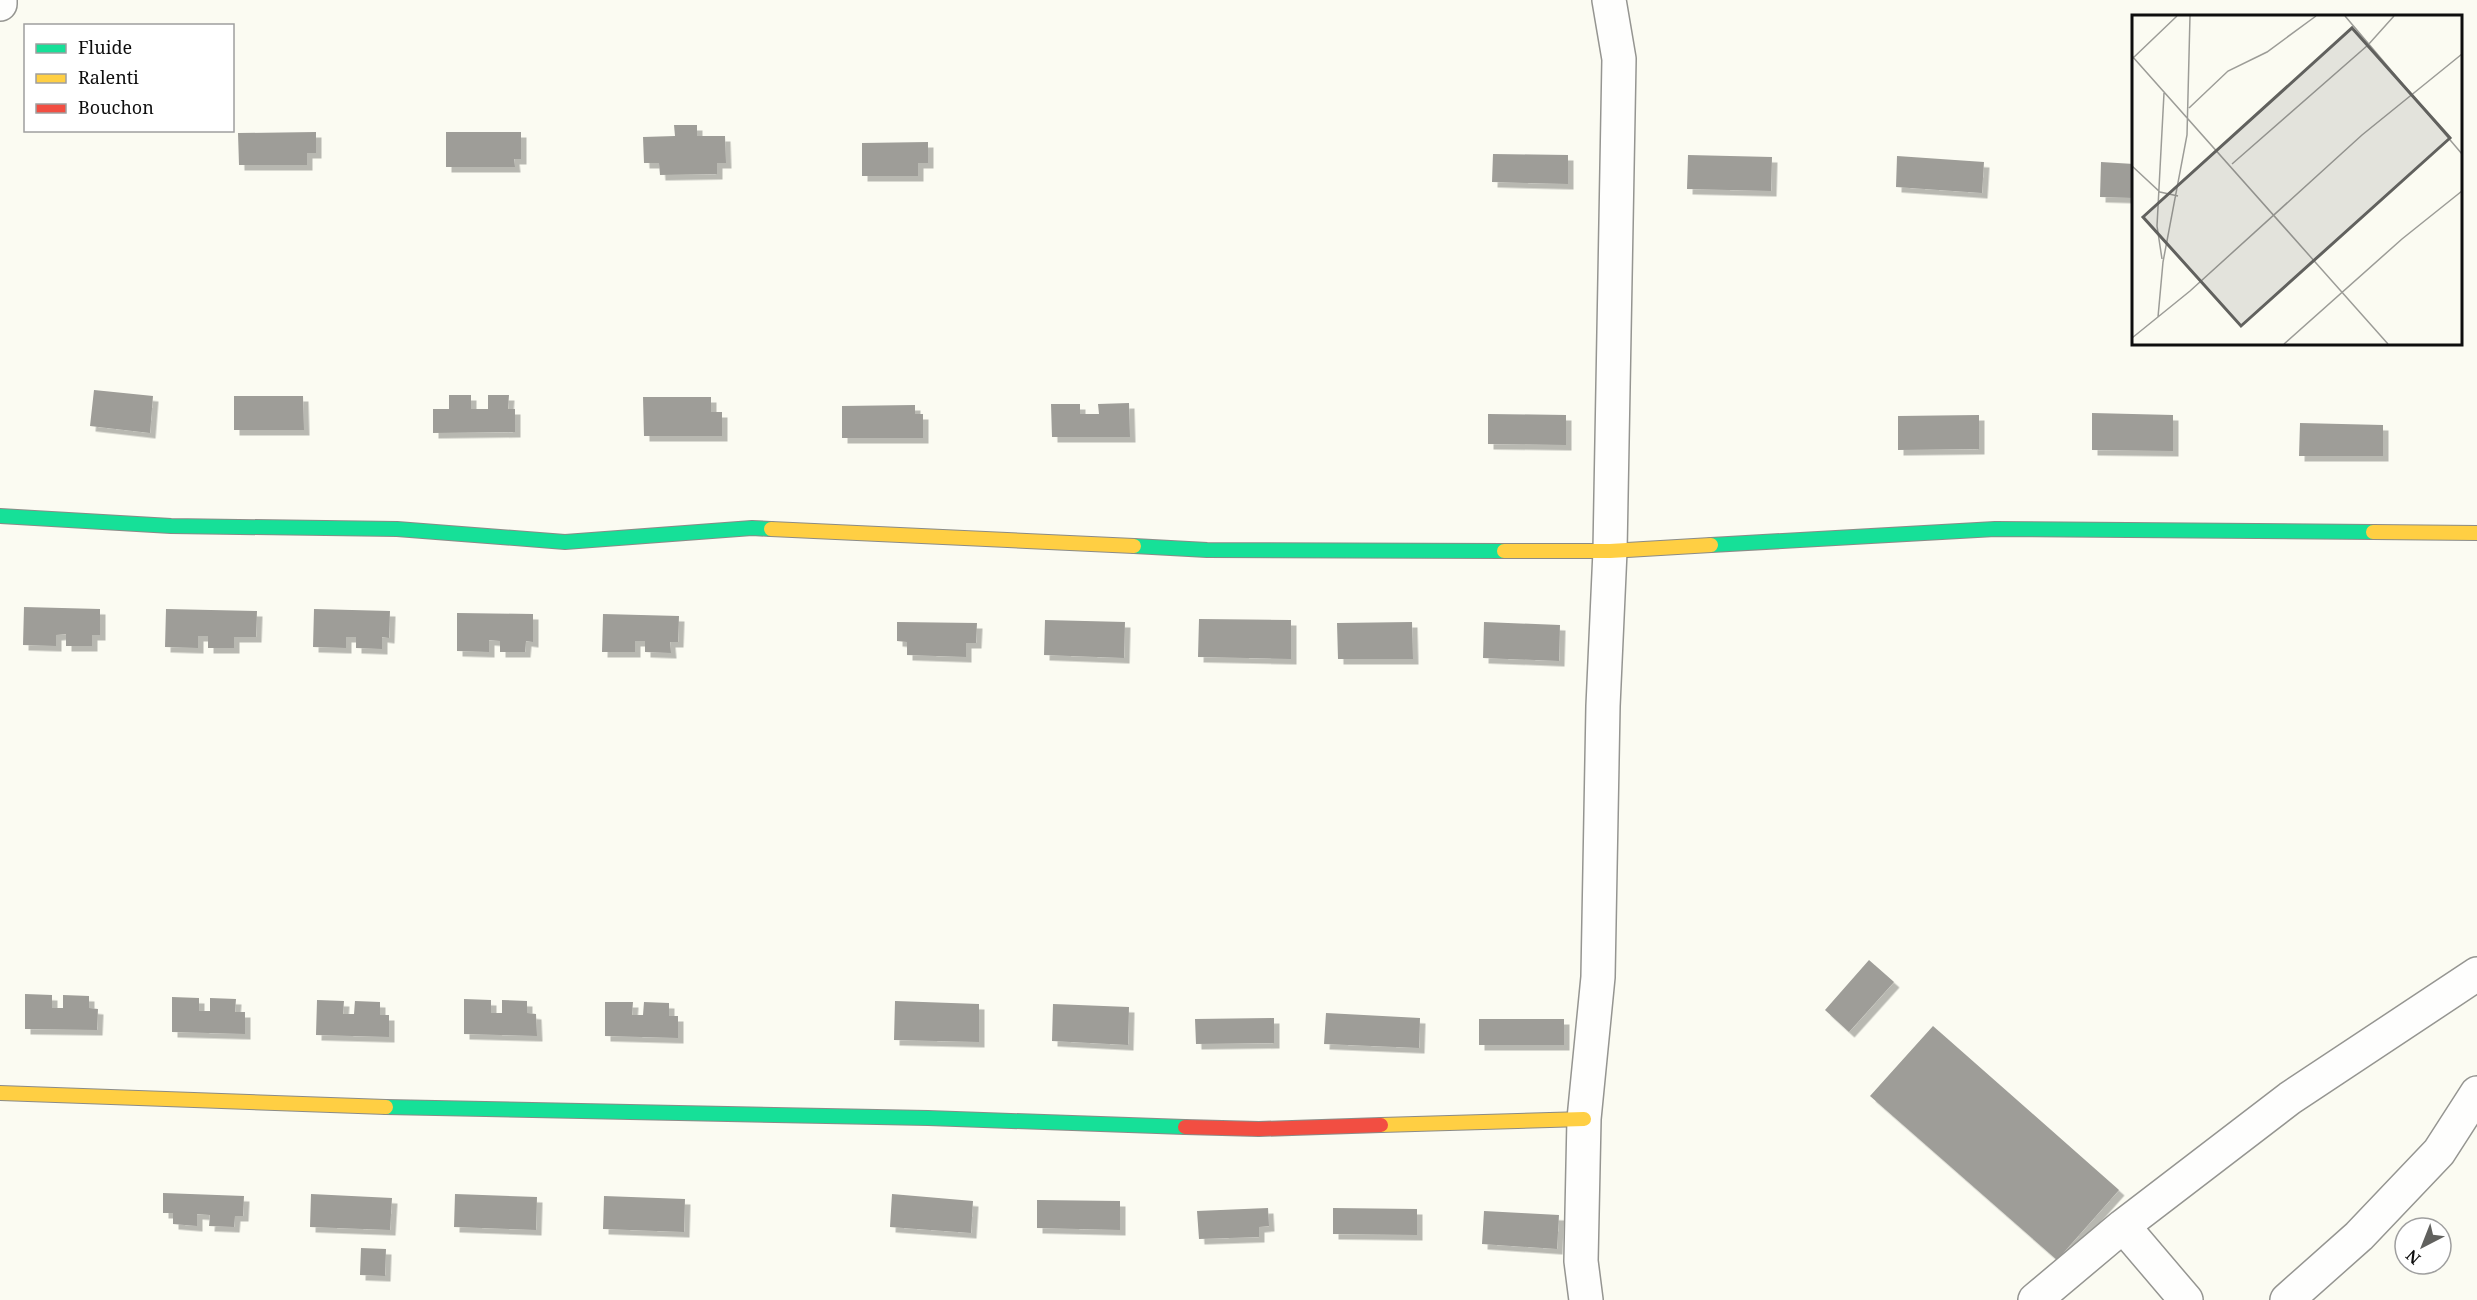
<svg xmlns="http://www.w3.org/2000/svg" width="2477" height="1300" viewBox="0 0 2477 1300" font-family="'Noto Serif',serif">
	<defs>
		<filter id="shadow"><feDropShadow dx="5.5" dy="5.5" stdDeviation="0" flood-color="#0004"/></filter>
	</defs>
	<rect width="100%" height="100%" fill="#fbfbf2"/>
	<!-- building -->
	<path fill="#9e9d98" filter="url(#shadow)" d="M674,125H697V136H725L726,163H717V174L660,175L659,163H644L643,137L675,136Z
		M316,132V153H307V165H239L238,133Z
		M446,132H521V159H514L515,167H446Z
		M928,142V163H918V176H862V143Z
		M1493,154L1568,155V184L1492,182Z
		M1688,155L1772,157L1771,191L1687,189Z
		M1897,156L1984,162L1982,193L1896,187Z
		M2101,162L2134,164V198L2100,197Z
		M94,390L153,396L150,433L90,426Z
		M449,395H471V409H488V395H509L508,409H515V432L433,433V409H449Z
		M234,396H303L304,430H234Z
		M643,397H711V412H722V436H644Z
		M1129,403L1130,437H1052L1051,404H1080V414H1099L1098,404Z
		M915,405V414H923V438H842V406Z
		M2092,413L2173,415V451L2092,450Z
		M1488,414L1566,415V445L1488,444Z
		M1979,415V449L1898,450V416Z
		M2300,423L2383,425V456H2299Z
		M24,607L100,609V635H92V646H66V634L56,635V646L23,645Z
		M166,609L257,611L256,637H234V648H208V636H198V648L165,647Z
		M314,609L390,611L389,638L382,637V649L356,648V637H346V648L313,647Z
		M457,613L533,614V642L526,641L525,652H500V641L489,640V652L457,651Z
		M603,614L679,616L678,642H670L671,653L645,652V641H635V652H602Z
		M1199,619L1291,620V659L1198,657Z
		M1045,620L1125,622L1124,658L1044,655Z
		M897,622L977,623L976,643H966V657L907,655V642L897,641Z
		M1412,622L1413,659H1338L1337,623Z
		M1484,622L1560,625L1559,661L1483,658Z
		M1869,960L1894,982L1849,1032L1825,1010Z
		M25,994L52,995V1008H63V995L89,996V1008L98,1009L97,1030L25,1029Z
		M172,997L199,998V1011H210V998L236,999L235,1012H245V1034L172,1032Z
		M464,999L491,1000V1013H502V1000L527,1001V1013L536,1014L537,1036L464,1034Z
		M317,1000L344,1001L343,1014H354L355,1001L380,1002V1015H389V1037L316,1035Z
		M895,1001L979,1004V1042L894,1040Z
		M605,1002H633L632,1015H643L644,1002L669,1003V1016H678V1038L605,1036Z
		M1053,1004L1129,1007L1128,1045L1052,1041Z
		M1326,1013L1420,1018L1419,1048L1324,1044Z
		M1274,1018V1043L1196,1044L1195,1019Z
		M1479,1019H1564V1045H1479Z
		M1933,1026L2119,1190L2057,1260L1870,1096Z
		M163,1193L244,1196L243,1216H235L234,1227L209,1226L210,1215L197,1214V1226L173,1224V1213H163Z
		M311,1194L392,1198L390,1230L310,1227Z
		M455,1194L537,1197L536,1230L454,1227Z
		M892,1194L973,1201L971,1233L890,1227Z
		M604,1196L685,1199L684,1232L603,1229Z
		M1037,1200L1120,1201V1230L1037,1228Z
		M1268,1208L1269,1226L1259,1227V1237L1199,1239L1197,1211Z
		M1333,1208L1417,1209V1235L1333,1234Z
		M1484,1211L1559,1215L1557,1249L1482,1244Z
		M361,1248L386,1249L385,1276L360,1275Z"/>
	<g fill="none" stroke-linecap="round" stroke-linejoin="round">
		<defs>
			<path id="street" d="M0,4V0
				M2123,1226L2186,1300
				M1586,1300L1581,1261L1584,1119L1598,977L1603,706L1610,551L1619,59L1609,0
				M2035,1300L2123,1226L2290,1098L2477,974
				M2287,1300L2359,1236L2439,1152L2477,1093"/>
			<path id="fast" d="M0,516L171,526L397,529L565,542L752,528L771,529
				M1711,545L1995,529L2373,532
				M1134,546L1207,550L1504,551
				M386,1107L928,1118L1185,1127"/>
			<path id="slow" d="M771,529L1134,546
				M2373,532L2477,533
				M1504,551H1610L1711,545
				M0,1093L386,1107
				M1381,1125L1584,1119"/>
			<path id="jam" d="M1185,1127L1259,1129L1381,1125"/>
		</defs>
		<!-- street casing -->
		<use href="#street" stroke="#959591" stroke-width="36"/>
		<!-- fast casing -->
		<use href="#fast" stroke="#8b8b87" stroke-width="16"/>
		<!-- slow casing -->
		<use href="#slow" stroke="#8b8b87" stroke-width="16"/>
		<!-- jam casing -->
		<use href="#jam" stroke="#8b8b87" stroke-width="16"/>
		<!-- street -->
		<use href="#street" stroke="#fefefd" stroke-width="33"/>
		<!-- fast -->
		<use href="#fast" stroke="#16e098" stroke-width="14"/>
		<!-- slow -->
		<use href="#slow" stroke="#ffcf43" stroke-width="14"/>
		<!-- jam -->
		<use href="#jam" stroke="#f24e42" stroke-width="14"/>
	</g>
	<!-- overview -->
	<g transform="translate(2132 15)">
		<rect width="330" height="330" fill="#fbfbf2"/>
		<path fill="none" stroke="#9c9c97" stroke-width="1.5" d="M213,1L330,139M0,41L256,329M0,44L45,1M57,93L96,56L135,37L184,1M100,149L236,30L262,1M0,151L28,177L46,181M30,244L25,211L32,78M26,302L31,247L55,120L58,1M0,323L58,276L230,120L330,39M152,329L270,224L330,176"/>
		<path fill="#61615e" fill-opacity="0.15" stroke="#61615e" stroke-width="3" d="M220,13L318,123L109,311L11,202Z"/>
		<rect width="330" height="330" fill="none" stroke="#0e0e0e" stroke-width="3"/>
	</g>
	<!-- legend -->
	<rect x="24" y="24" width="210" height="108" fill="#ffffff" stroke="#9f9f9f" stroke-width="1.5"/>
	<rect x="36" y="44" width="30" height="9" fill="#16e098" stroke="#9f9f9f" stroke-width="1.5"/>
	<text x="78" y="54" font-size="18" fill="#0e0e0e">Fluide</text>
	<rect x="36" y="74" width="30" height="9" fill="#ffcf43" stroke="#9f9f9f" stroke-width="1.5"/>
	<text x="78" y="84" font-size="18" fill="#0e0e0e">Ralenti</text>
	<rect x="36" y="104" width="30" height="9" fill="#f24e42" stroke="#9f9f9f" stroke-width="1.5"/>
	<text x="78" y="114" font-size="18" fill="#0e0e0e">Bouchon</text>
	<!-- north arrow -->
	<g transform="translate(2423 1246) rotate(222)"><circle r="28" fill="#ffffff" stroke="#9f9f9f" stroke-width="1.5"/>
	<path d="M0-4.5L10 22L0 15L-10 22Z" fill="#61615e"/>
	<text y="-9" font-size="16" font-weight="bold" text-anchor="middle" fill="#0e0e0e">N</text>
	</g>
</svg>
